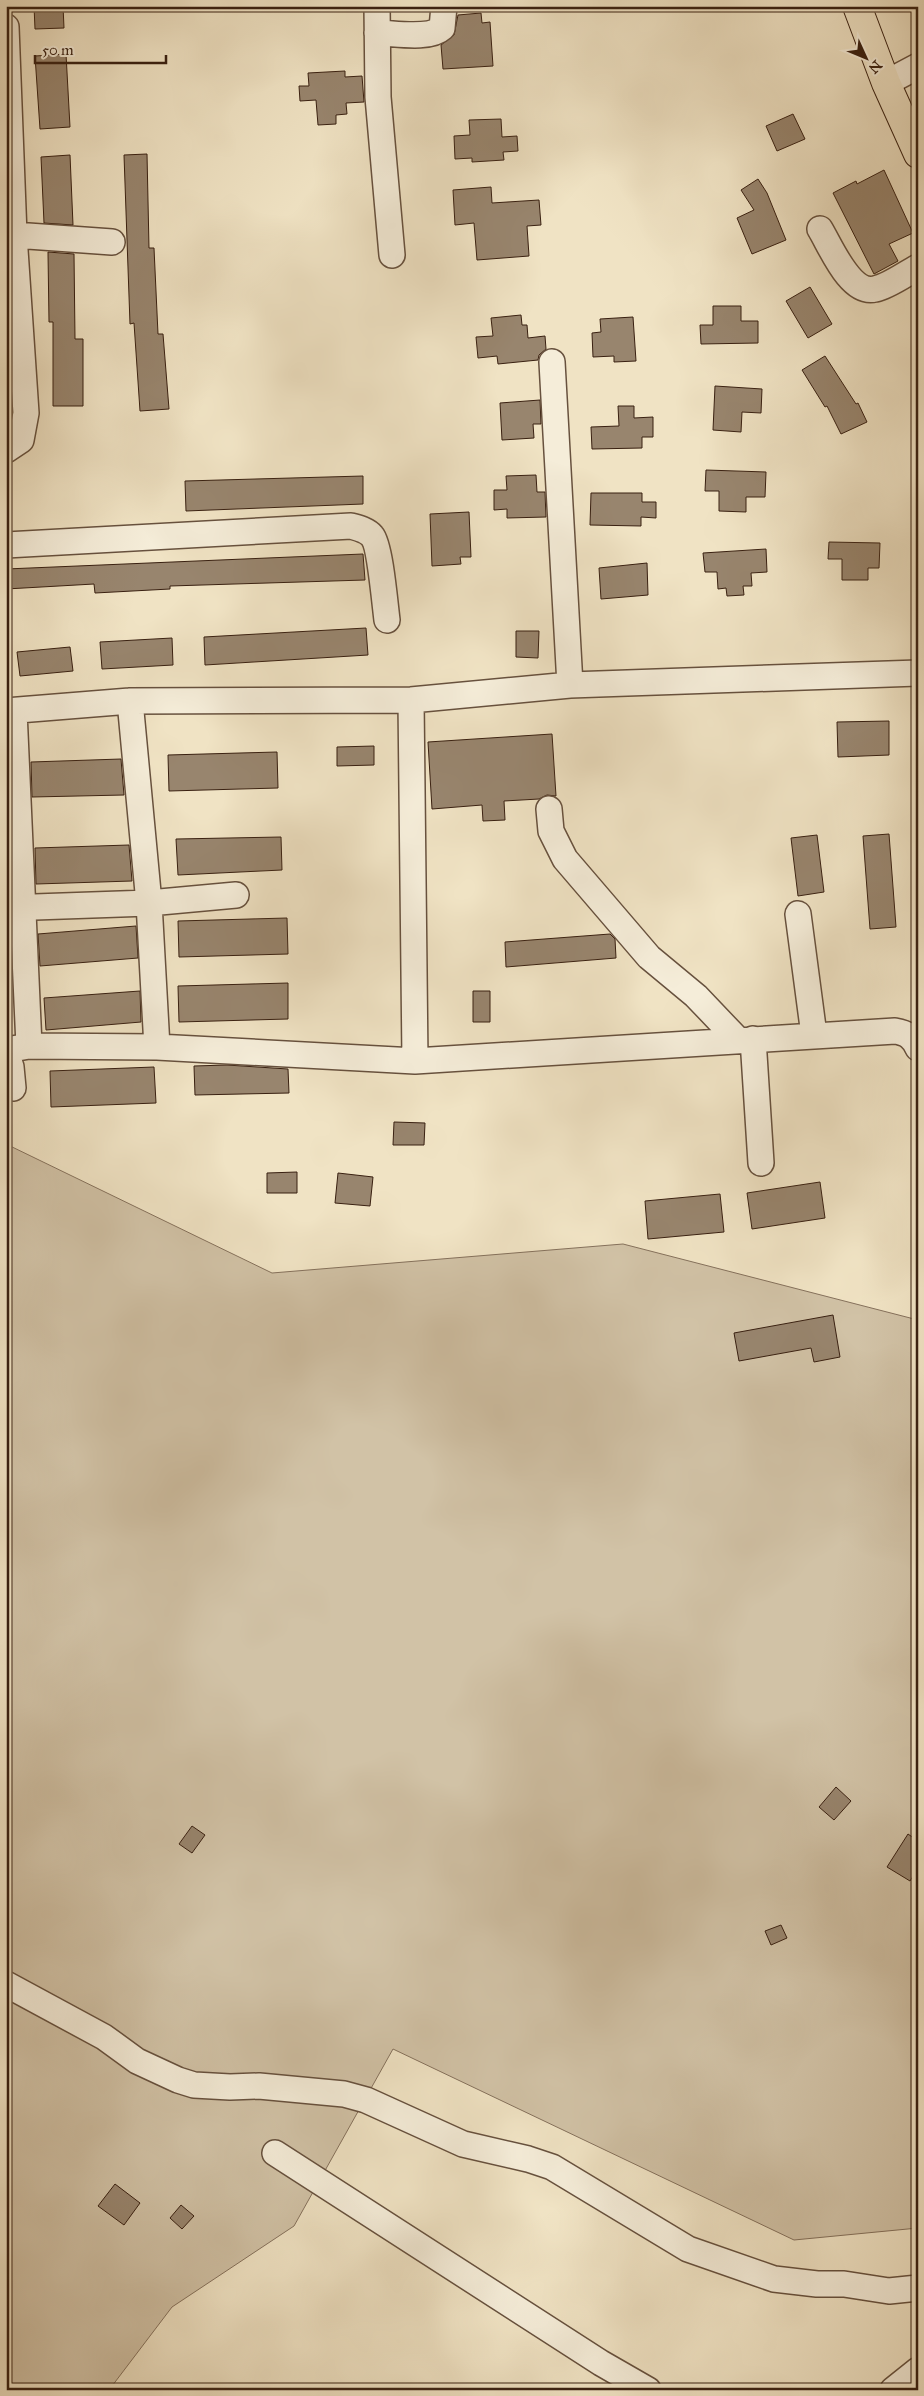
<svg xmlns="http://www.w3.org/2000/svg" width="924" height="2396" viewBox="0 0 924 2396" font-family="'IM FELL Great Primer',serif">
	<rect width="100%" height="100%" fill="#f0e3c4"/>
	<filter id="stains"><feTurbulence type="fractalNoise" baseFrequency=".004" numOctaves="4"/><feColorMatrix values="0 0 0 0 .2 0 0 0 0 .09 0 0 0 0 .02 0 0 0 .5 -.17"/></filter>
	<radialGradient id="worn" r=".72"><stop offset=".6" stop-color="#630" stop-opacity="0"/><stop offset="1" stop-color="#630" stop-opacity=".3"/></radialGradient>
	<!-- green -->
	<path fill="#d1c2a6" stroke="#85715c" d="M6,1144L272,1273L623,1244L918,1320V2228L794,2240L393,2049L294,2226L172,2307L109,2390H6Z"/>
	<!-- building -->
	<path fill="#98856e" stroke="#392011" d="M34,6H63L64,28L35,29Z
		M481,13L482,23L490,22L493,66L443,69L441,45L454,35L458,15Z
		M66,54L70,127L40,129L35,56Z
		M345,71V77L362,76L364,102L346,103L347,114L336,115V124L318,125L316,100L300,101L299,86H309L308,73Z
		M793,114L805,139L777,151L766,126Z
		M501,119L502,137L517,136L518,151L503,152L504,160L472,162V158L455,159L454,136L470,135L469,120Z
		M147,154L149,248H154L158,334H163L169,409L140,411L134,323L130,324L124,155Z
		M70,155L73,225L44,223L41,157Z
		M884,170L913,233L889,244L898,261L874,274L833,193L856,181L857,184Z
		M758,179L767,193L786,240L752,254L737,218L754,210L741,190Z
		M491,187L492,203L539,200L541,225L527,226L529,256L477,260L474,223L455,225L453,190Z
		M48,252L74,254L75,339H83V406H53V322H49Z
		M810,287L832,324L808,338L786,301Z
		M713,306H741V321H758V343L701,344L700,325H713Z
		M521,315L522,325H527L528,338L545,336L546,349L539,355L538,360L498,364L497,356L478,358L476,337L493,336L491,318Z
		M633,317L636,361L614,362V356L593,357L592,333L601,332L600,319Z
		M825,356L856,404L858,403L867,422L841,434L827,406L825,407L802,370Z
		M715,386L762,389L761,413L742,412L741,432L713,430Z
		M540,400L541,424H533L534,438L502,440L500,403Z
		M618,406H634V418L653,417V437H642V448L592,449L591,427L619,426Z
		M706,470L766,472L765,497H746V512L719,511V491H705Z
		M536,475L537,492H545L546,517L507,518V509L494,510V490H507L506,476Z
		M363,476V504L186,511L185,481Z
		M591,493H642V502H656V518L641,517V526L590,525Z
		M469,512L471,557H460L461,564L432,566L430,514Z
		M829,542L880,543L879,568H868V580H842V559H828Z
		M766,549L767,572L751,573L752,586H743L744,595L727,596L726,588L718,589L717,572H705L703,553Z
		M363,554L365,580L170,586V589L95,593L94,584L6,589V569Z
		M647,563L648,595L601,599L599,568Z
		M366,628L368,655L205,665L204,637Z
		M516,631H539L538,658L516,657Z
		M172,638L173,665L102,669L100,642Z
		M70,647L73,671L20,676L17,652Z
		M889,721V755L838,757L837,722Z
		M552,734L556,796L547,795L539,799L504,801L505,820L483,821L482,805L432,809L428,742Z
		M374,746V765L337,766V747Z
		M277,752L278,788L169,791L168,755Z
		M121,759L124,795L32,797L31,762Z
		M889,834L896,927L870,929L863,836Z
		M817,835L824,892L798,896L791,838Z
		M281,837L282,870L178,875L176,839Z
		M129,845L132,881L36,884L35,848Z
		M287,918L288,954L179,957L178,921Z
		M136,926L138,958L40,966L38,934Z
		M610,934L615,939L616,958L506,967L505,942Z
		M6,937H10L11,969H6Z
		M288,983V1019L179,1022L178,986Z
		M140,991L141,1022L46,1030L44,998Z
		M473,991H490V1022H473Z
		M227,1065L288,1069L289,1093L195,1095L194,1066Z
		M154,1067L156,1103L51,1107L50,1071Z
		M394,1122L425,1123L424,1145H393Z
		M297,1172V1193H267V1173Z
		M338,1173L373,1177L370,1206L335,1203Z
		M820,1182L825,1218L752,1229L747,1193Z
		M720,1194L724,1232L648,1239L645,1201Z
		M833,1315L840,1357L814,1362L811,1348L739,1361L734,1333Z
		M836,1787L851,1801L834,1820L819,1807Z
		M192,1826L205,1835L192,1853L179,1844Z
		M908,1834L918,1841V1868L910,1881L887,1867Z
		M781,1925L787,1938L771,1945L765,1931Z
		M115,2184L140,2203L124,2225L98,2206Z
		M181,2205L194,2216L182,2229L170,2218Z"/>
	<g fill="none" stroke-linecap="round" stroke-linejoin="round">
		<defs>
			<path id="minor" d="M377,6L378,97L392,255
				M6,27L14,235
				M377,33C394,33 429,40 442,28L444,6
				M886,83L918,66
				M820,229C831,247 850,295 875,289C889,286 905,274 918,267
				M552,362L570,685
				M6,450L21,440L26,413L14,235L112,242
				M6,545L351,526C358,528 367,530 372,536C380,545 385,605 387,620
				M411,700L415,1061
				M130,701L149,903L157,1047
				M6,711L130,701L411,700L570,685L918,673
				M14,711L29,1046
				M549,809L551,831L565,859L649,957L696,996L738,1040
				M6,908L149,903L236,895
				M798,914L814,1035
				M753,1039L761,1163
				M6,1050L29,1046L157,1047L415,1061L895,1031C907,1033 913,1037 918,1048
				M6,1052L11,1067L13,1088
				M6,1984L104,2037L137,2061L178,2080L194,2085L230,2087L259,2086L344,2094L366,2100L463,2144L528,2159L552,2167L688,2249L774,2279L817,2284H844L889,2291L918,2288
				M275,2153L601,2363L648,2390
				M893,2390L918,2370"/>
			<path id="highway" d="M857,6L886,83L918,154"/>
		</defs>
		<!-- minor casing -->
		<use href="#minor" stroke="#67513e" stroke-width="28"/>
		<!-- highway casing -->
		<use href="#highway" stroke="#392011" stroke-width="30"/>
		<!-- minor -->
		<use href="#minor" stroke="#f5edd9" stroke-width="25"/>
		<!-- highway -->
		<use href="#highway" stroke="#f0e3c4" stroke-width="28"/>
	</g>
	<!-- margin -->
	<rect width="924" height="2396" fill="none" stroke="#f0e3c4" stroke-width="25"/>
	<rect x="8" y="8" width="909" height="2381" fill="none" stroke="#392011" stroke-width="2.5"/>
	<rect x="12" y="12" width="899" height="2371" fill="none" stroke="#392011"/>
	<!-- north arrow -->
	<g transform="translate(866 58) rotate(134)" stroke="#f5edd9" stroke-width="4" paint-order="stroke">
	<path d="M0-4L9 19L0 12L-9 19Z" fill="#392011"/>
	<text y="-8" font-size="14" font-weight="bold" text-anchor="middle" fill="#392011">N</text>
	</g>
	<!-- scale -->
	<path d="M35 55v8h131v-8" fill="none" stroke="#392011" stroke-width="2.5"/>
	<text x="42" y="55" font-size="15" fill="#392011" stroke="#f5edd9" stroke-width="4" paint-order="stroke">50 m</text>
	<rect width="100%" height="100%" filter="url(#stains)"/>
	<rect width="100%" height="100%" fill="url(#worn)"/>
</svg>
